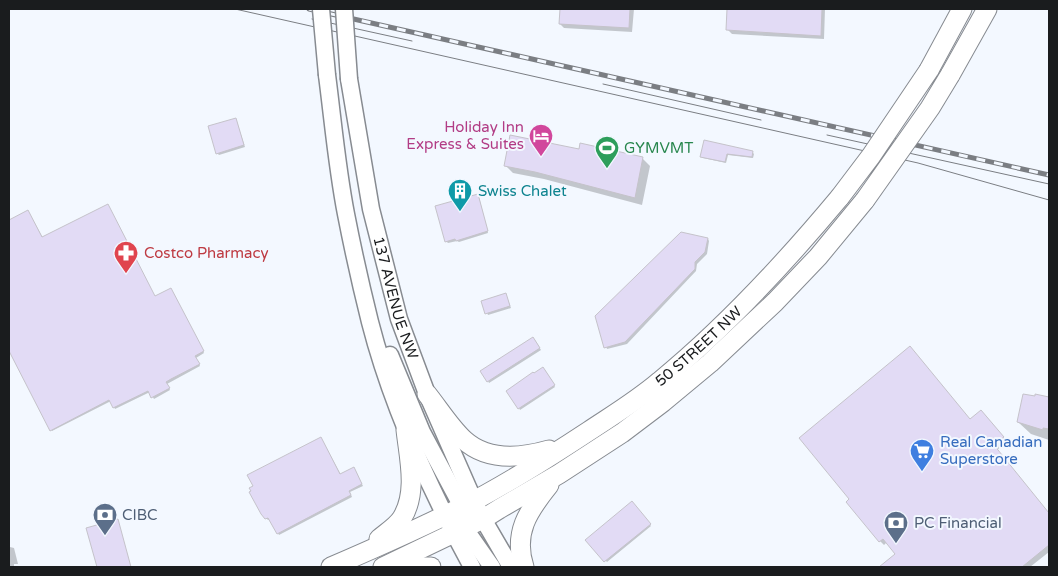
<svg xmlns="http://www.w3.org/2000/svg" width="1058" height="576" viewBox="0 0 1058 576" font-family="'Varela Round',sans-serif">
	<rect width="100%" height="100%" fill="#f3f8ff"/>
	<!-- shadow -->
	<path fill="#0003" d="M561,9H634L632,32L564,28L560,24Z
		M729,9H825L824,39L732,34L728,30Z
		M236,119L245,147L219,155L217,153Z
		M705,142L752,152L754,154L753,158L728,155L726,163L703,158L701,157Z
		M580,150L642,158L650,166L642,205L544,179L513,173L505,165Z
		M479,197L488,233L459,242L457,241L448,243L446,241Z
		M28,211L43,238L156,298L172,291L204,353L196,358L200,366L167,384L170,390L154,399L150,392L115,409L111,401L52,431L9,348V221Z
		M708,239L709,241L707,254L697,264L696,271L627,344L607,349L596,316Z
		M506,294L511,308L488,315L482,302Z
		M535,340L541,350L489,383L488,381Z
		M545,370L555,387L520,410L519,408Z
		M1036,395L1049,398V440L1031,434L1018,422Z
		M985,415L1007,442L997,450L1049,514V552L1030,567H884L883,566L897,554L887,542L884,545L880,541L970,420Z
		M321,438L341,475L355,470L363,486L350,492L352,497L279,535L270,519L268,520L266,518Z
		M632,503L651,526L607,562L587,540Z
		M9,540L10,547L14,548L18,564H14V567H9Z"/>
	<!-- building -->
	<path fill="#e2dbf5" stroke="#c5c3ca" d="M560,9H630L629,28L559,24Z
		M727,9H822L821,36L726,30Z
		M236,118L244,145L216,154L208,126Z
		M510,135L579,149L580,143L643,157L635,198L535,172L504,166Z
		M704,140L753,151L752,157L727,154L725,162L700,157Z
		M478,194L488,231L456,241L455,239L445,242L435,206Z
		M108,204L155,296L171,288L204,351L195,356L200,364L171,379L166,382L170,388L151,398L148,391L113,408L109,400L50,431L9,351V220L28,210L42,237Z
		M681,232L708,238L705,252L695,262V269L625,342L604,348L595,316Z
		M506,293L510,306L485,314L481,301Z
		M533,337L540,348L487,382L480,371Z
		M910,346L970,419L981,410L1004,437L994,445L1049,513V545L1022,567H879L895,554L883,539L879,542L846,502L849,499L799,438Z
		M543,367L555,385L518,409L506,391L533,372L534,373Z
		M1023,394L1035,396V394L1049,397V429L1043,428V430L1017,422Z
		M321,437L340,474L354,467L362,484L349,491L351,495L277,534L268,518L265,519L261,514L249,492L251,491L249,488L253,486L247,475Z
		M632,501L651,524L604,562L585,540Z
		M118,519L131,567H97L86,528Z"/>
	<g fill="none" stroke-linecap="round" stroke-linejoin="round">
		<defs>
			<g id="secondary">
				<path d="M327,75C333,121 337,168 346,214C353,250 361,286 370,322C392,408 430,490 472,567"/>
				<path id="s1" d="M349,79L371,209L399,319L427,394L474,501L483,519L511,567"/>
				<path d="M390,355L422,432L462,507L471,514"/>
				<path d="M455,521L464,527L492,567"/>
			</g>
			<g id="primary">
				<path d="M929,70L962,9"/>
				<path d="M950,75L987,9"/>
				<path d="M427,394C439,409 450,427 464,440C487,461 521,458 549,450"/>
				<path d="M379,539C386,533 397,526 402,518C418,492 409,458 406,430"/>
				<path id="s2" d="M331,567C375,548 419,529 462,507C506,485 548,458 589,431C613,415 638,400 660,381C727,326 785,263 840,197"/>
				<path d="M383,567L483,519L499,509L559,474L622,433L663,402L710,363L775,302L818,257L865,200"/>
				<path d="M416,567H431"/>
				<path d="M524,567C513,533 528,511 549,485"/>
			</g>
		</defs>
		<!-- secondary casing -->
		<use href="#secondary" stroke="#878b91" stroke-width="19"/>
		<!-- primary casing -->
		<use href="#primary" stroke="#878b91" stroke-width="21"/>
		<!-- secondary -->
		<use href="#secondary" stroke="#fff" stroke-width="16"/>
		<!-- primary -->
		<use href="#primary" stroke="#fff" stroke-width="19"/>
		<!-- tram -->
		<path stroke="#7b7e83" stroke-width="1" d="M235,9L918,163L1049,200
			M312,19L412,41
			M603,84L761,120
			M827,135L1049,184"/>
		<defs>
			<path id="rail" d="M309,9L1049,175"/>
		</defs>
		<!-- rail casing -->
		<use href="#rail" stroke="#7b7e83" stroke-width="5"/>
		<!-- rail -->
		<use href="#rail" stroke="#f3f8ff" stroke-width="3" stroke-dasharray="9" stroke-linecap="butt"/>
		<defs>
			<path id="secondary-bridge" d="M321,9L327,75
				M344,9L349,79"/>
			<path id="primary-bridge" d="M840,197L871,156L929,70
				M865,200L930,108L950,75"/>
		</defs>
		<!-- secondary-bridge casing -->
		<use href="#secondary-bridge" stroke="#878b91" stroke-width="19" stroke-linecap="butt"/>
		<!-- primary-bridge casing -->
		<use href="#primary-bridge" stroke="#878b91" stroke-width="21" stroke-linecap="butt"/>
		<!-- secondary-bridge -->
		<use href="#secondary-bridge" stroke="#fff" stroke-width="16"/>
		<!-- primary-bridge -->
		<use href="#primary-bridge" stroke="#fff" stroke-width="19"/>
	</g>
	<!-- icons -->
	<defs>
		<symbol id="hotel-pin" viewBox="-11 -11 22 30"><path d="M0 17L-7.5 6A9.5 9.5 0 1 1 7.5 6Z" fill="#d1479c" stroke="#f3f8ff"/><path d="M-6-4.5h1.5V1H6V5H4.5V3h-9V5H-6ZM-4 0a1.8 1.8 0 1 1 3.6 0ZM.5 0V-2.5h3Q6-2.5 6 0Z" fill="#fff"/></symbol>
		<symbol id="stadium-pin" viewBox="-11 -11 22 30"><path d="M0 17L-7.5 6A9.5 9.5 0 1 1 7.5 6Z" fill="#2e9e5b" stroke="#f3f8ff"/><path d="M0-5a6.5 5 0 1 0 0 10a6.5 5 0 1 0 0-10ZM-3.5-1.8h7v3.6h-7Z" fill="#fff"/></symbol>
		<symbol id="building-pin" viewBox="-11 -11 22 30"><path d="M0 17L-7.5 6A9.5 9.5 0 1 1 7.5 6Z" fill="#0f9aa8" stroke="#f3f8ff"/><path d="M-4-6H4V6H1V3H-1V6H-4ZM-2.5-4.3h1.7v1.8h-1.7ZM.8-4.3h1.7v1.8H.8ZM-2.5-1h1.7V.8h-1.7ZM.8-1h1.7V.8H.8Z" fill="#fff"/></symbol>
		<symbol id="pharmacy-pin" viewBox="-11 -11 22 30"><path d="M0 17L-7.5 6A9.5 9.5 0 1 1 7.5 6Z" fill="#e0444e" stroke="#f3f8ff"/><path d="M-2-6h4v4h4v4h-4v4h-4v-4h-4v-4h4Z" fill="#fff"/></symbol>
		<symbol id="supermarket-pin" viewBox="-11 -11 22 30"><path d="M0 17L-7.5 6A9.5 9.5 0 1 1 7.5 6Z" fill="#3f7fe0" stroke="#f3f8ff"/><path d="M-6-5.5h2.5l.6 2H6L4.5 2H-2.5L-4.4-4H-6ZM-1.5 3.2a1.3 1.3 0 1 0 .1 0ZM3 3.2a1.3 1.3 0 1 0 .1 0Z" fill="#fff"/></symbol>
		<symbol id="bank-pin" viewBox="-11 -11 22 30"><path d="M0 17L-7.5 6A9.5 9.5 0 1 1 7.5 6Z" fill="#5c6f8a" stroke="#f3f8ff"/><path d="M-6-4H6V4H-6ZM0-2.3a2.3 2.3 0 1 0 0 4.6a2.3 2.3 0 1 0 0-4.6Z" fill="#fff"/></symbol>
	</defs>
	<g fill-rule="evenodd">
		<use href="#hotel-pin" x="527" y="122" width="28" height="38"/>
		<use href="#stadium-pin" x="593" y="134" width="28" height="38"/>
		<use href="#building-pin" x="446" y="177" width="28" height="38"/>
		<use href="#pharmacy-pin" x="112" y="239" width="28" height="38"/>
		<use href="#supermarket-pin" x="908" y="437" width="28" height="38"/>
		<use href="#bank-pin" x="91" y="501" width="28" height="38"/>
		<use href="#bank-pin" x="882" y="509" width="28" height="38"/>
	</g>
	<g text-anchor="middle" stroke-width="4" stroke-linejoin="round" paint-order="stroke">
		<!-- hotel labels -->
		<g font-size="15" fill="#b23c85" stroke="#f3f8ff" text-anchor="end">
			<text x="524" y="132">Holiday Inn<tspan x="524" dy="17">Express &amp; Suites</tspan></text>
		</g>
		<!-- leisure labels -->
		<g font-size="15" fill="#27864d" stroke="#f3f8ff" text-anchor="start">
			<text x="624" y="153">GYMVMT</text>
		</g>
		<!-- culture labels -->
		<g font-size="15" fill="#0d838f" stroke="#f3f8ff" text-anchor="start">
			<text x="478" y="196">Swiss Chalet</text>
		</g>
		<!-- health labels -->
		<g font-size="15" fill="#be3a42" stroke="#f3f8ff" text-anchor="start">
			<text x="144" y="258">Costco Pharmacy</text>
		</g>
		<!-- street labels -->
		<g font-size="15" fill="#1a1c1e" stroke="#f3f8ff">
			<text dy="5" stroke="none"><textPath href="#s1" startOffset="224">137 AVENUE NW</textPath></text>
			<text dy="5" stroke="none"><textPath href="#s2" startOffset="431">50 STREET NW</textPath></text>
		</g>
		<!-- shop labels -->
		<g font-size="15" fill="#366cbe" stroke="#f3f8ff" text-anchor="start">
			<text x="940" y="447">Real Canadian<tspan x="940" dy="17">Superstore</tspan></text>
		</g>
		<!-- service labels -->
		<g font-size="15" fill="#4e5e75" stroke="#f3f8ff" text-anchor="start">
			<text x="122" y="520">CIBC</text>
			<text x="914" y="528">PC Financial</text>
		</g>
	</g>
	<!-- border -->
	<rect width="1058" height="576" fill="none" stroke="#1a1c1e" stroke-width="20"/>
</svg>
